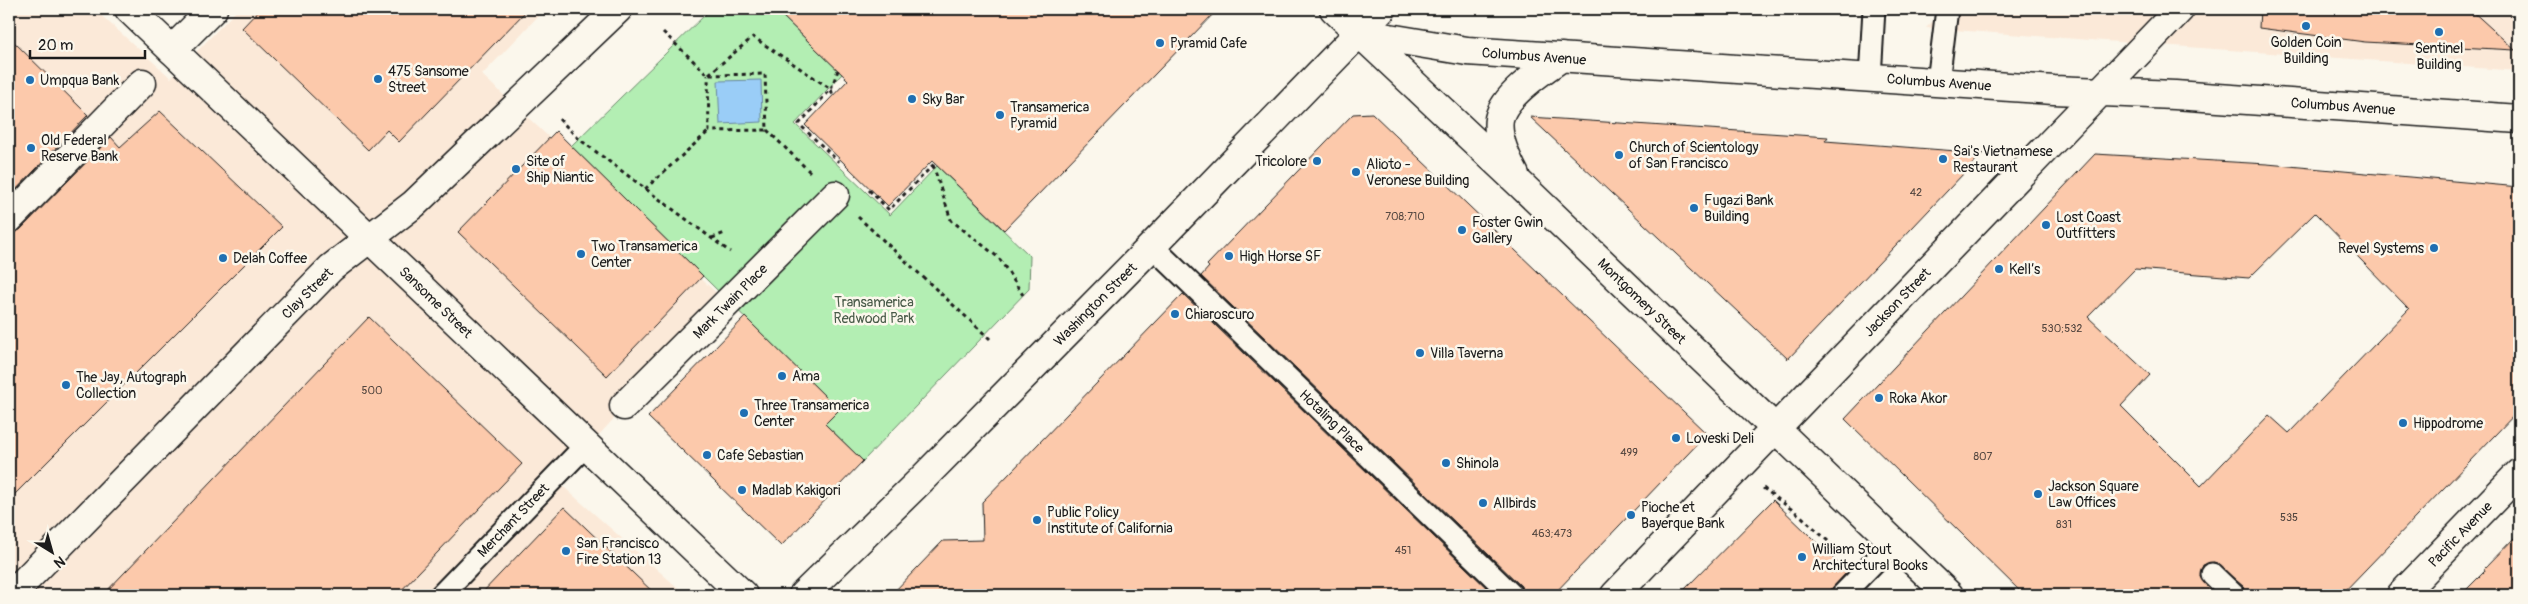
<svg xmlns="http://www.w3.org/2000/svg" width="2528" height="604" viewBox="0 0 2528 604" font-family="Pangolin,sans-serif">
	<rect width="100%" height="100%" fill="#fbf7ec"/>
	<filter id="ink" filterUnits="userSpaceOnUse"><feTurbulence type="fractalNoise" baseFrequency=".02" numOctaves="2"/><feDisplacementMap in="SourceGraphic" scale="10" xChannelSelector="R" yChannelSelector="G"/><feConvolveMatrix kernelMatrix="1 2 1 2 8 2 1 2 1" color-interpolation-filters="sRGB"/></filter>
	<g filter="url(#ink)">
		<!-- built -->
		<path fill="#fbe9d8" d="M9,9H94L171,78L238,9H545L482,75L723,299L557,481L686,595H9Z
			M1945,9H2519V71L1926,28Z"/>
		<!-- green -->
		<path fill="#b3eeb3" stroke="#688568" d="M711,9H784L780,14L842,74L795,124L890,215L937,166L1030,256L1029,289L863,461L825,424L839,410L571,146Z"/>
		<!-- water -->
		<path fill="#9acdf7" stroke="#68869f" d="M761,80L762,122L720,124L718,81Z"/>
		<!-- building -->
		<path fill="#fcc9ab" stroke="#1c1c1c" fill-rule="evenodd" d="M260,9H528L399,142L387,130L368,150L242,28Z
			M775,9H1218L1004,230L932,161L888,206L805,125L848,80Z
			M2260,9H2470L2515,50L2365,42L2259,28Z
			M9,37L88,115L9,197Z
			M160,111L282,227L9,500V234L20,230L111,137L120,147Z
			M1372,113L1707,434L1553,595H1524L1521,586L1201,276L1209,267L1207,265L1353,114Z
			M1530,117L1828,137L1825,141L1983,153L1788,359Z
			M556,131L703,276L607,376L458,232Z
			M2095,154L2267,164L2519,187V410L2341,595H2246L2243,586L2214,562L2203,565L2200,577L2216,595H2024L1845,419ZM2315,213L2409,309L2289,433L2269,415L2201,486L2121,406L2150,375L2088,317L2135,269L2249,278Z
			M1183,294L1494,595H891L943,541L983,540L982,502Z
			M369,317L522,464L397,595H103Z
			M745,317L839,410L825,424L863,461L781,546L648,417Z
			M1773,500L1847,572L1833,587L1830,595H1679Z
			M564,507L656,595H480Z
			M2519,533V595H2461L2485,571L2484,569Z"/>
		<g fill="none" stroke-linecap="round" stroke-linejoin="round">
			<defs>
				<path id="lane" d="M1870,78L1874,9
					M1938,82L1947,9
					M1152,246L1512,595
					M2212,574L2234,595
					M441,595L586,445
					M1842,595L1894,542"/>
				<path id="street" d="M172,50L213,9
					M9,219L142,83
					M624,406L835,195
					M2401,595L2519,473"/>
				<path id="secondary" d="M129,9L743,595
					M1334,9L1518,182L1949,595
					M1359,33L1467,51L2054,90L2175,95L2519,119
					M1515,175C1507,160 1496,137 1499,119C1504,95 1543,70 1562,57
					M11,595L331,268L414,204L618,9
					M803,595L921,480L1152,246L1382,9
					M1615,595L2180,9"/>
			</defs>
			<!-- lane casing -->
			<use href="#lane" stroke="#1c1c1c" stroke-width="25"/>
			<!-- street casing -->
			<use href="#street" stroke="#1c1c1c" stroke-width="31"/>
			<!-- secondary casing -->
			<use href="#secondary" stroke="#1c1c1c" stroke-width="31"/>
			<!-- path -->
			<path stroke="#1c1c1c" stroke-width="3" stroke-dasharray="4 4" stroke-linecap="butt" d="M663,32L708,75L765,74L767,130L709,131L708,75
				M838,70L831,89L799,124L839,162
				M709,74L753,37L831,89L833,96
				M559,119L579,139L730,252
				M767,130L810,172
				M933,165L951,220L999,258L1023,295
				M645,189L709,131
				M869,190L889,210L935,163
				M858,217L990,339
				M712,238L725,233
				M1763,488L1802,517L1841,553"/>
			<!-- lane -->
			<use href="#lane" stroke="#fbf7ec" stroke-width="21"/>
			<!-- street -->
			<use href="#street" stroke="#fbf7ec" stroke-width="28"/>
			<!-- secondary -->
			<use href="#secondary" stroke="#fbf7ec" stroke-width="28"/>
		</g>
	</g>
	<!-- markers -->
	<g fill="#1f6fb2" stroke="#fbf7ec" stroke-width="2">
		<circle cx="2306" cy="26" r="5"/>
		<circle cx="2439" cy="32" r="5"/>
		<circle cx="1160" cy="43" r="5"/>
		<circle cx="378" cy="79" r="5"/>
		<circle cx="30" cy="80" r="5"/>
		<circle cx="912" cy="99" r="5"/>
		<circle cx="1000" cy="115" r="5"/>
		<circle cx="31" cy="148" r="5"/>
		<circle cx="1619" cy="155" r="5"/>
		<circle cx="1943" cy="159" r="5"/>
		<circle cx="1317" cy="161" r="5"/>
		<circle cx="516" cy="169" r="5"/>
		<circle cx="1356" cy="172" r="5"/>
		<circle cx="1694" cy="208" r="5"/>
		<circle cx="2046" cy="225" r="5"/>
		<circle cx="1462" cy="230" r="5"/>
		<circle cx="2434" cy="248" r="5"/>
		<circle cx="581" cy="254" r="5"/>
		<circle cx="1229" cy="256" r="5"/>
		<circle cx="223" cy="258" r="5"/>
		<circle cx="1999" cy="269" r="5"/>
		<circle cx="1175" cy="314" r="5"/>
		<circle cx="1420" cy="353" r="5"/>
		<circle cx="782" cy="376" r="5"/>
		<circle cx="66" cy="385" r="5"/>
		<circle cx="1879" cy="398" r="5"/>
		<circle cx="744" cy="413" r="5"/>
		<circle cx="2403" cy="423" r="5"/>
		<circle cx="1676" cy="438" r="5"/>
		<circle cx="707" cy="455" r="5"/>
		<circle cx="1446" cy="463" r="5"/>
		<circle cx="742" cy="490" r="5"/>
		<circle cx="2038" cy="494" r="5"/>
		<circle cx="1483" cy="503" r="5"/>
		<circle cx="1631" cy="515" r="5"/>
		<circle cx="1037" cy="520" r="5"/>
		<circle cx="566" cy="551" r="5"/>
		<circle cx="1802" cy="557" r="5"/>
	</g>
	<g text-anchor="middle" stroke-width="5" stroke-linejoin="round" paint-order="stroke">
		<!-- number labels -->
		<g font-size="11" fill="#544740">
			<text x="1916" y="196">42</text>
			<text x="1405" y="220">708;710</text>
			<text x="2062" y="332">530;532</text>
			<text x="372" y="394">500</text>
			<text x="1629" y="456">499</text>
			<text x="1983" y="460">807</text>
			<text x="2289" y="521">535</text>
			<text x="2064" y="528">831</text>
			<text x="1552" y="537">463;473</text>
			<text x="1403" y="554">451</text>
		</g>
		<!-- poi labels -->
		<g font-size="14" fill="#1c1c1c" stroke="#fbf7ec" text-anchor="start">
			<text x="2306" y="47" text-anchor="middle">Golden Coin<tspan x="2306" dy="16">Building</tspan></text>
			<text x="1170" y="48">Pyramid Cafe</text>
			<text x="2439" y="53" text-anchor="middle">Sentinel<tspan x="2439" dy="16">Building</tspan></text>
			<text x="388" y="76">475 Sansome<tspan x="388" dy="16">Street</tspan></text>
			<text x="40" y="85">Umpqua Bank</text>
			<text x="922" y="104">Sky Bar</text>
			<text x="1010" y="112">Transamerica<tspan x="1010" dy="16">Pyramid</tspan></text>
			<text x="41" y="145">Old Federal<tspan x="41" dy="16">Reserve Bank</tspan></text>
			<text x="1629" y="152">Church of Scientology<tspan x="1629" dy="16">of San Francisco</tspan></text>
			<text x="1953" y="156">Sai's Vietnamese<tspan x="1953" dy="16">Restaurant</tspan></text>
			<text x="526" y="166">Site of<tspan x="526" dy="16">Ship Niantic</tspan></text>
			<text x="1307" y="166" text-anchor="end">Tricolore</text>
			<text x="1366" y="169">Alioto -<tspan x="1366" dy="16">Veronese Building</tspan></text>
			<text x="1704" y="205">Fugazi Bank<tspan x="1704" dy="16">Building</tspan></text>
			<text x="2056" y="222">Lost Coast<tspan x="2056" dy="16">Outfitters</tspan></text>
			<text x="1472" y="227">Foster Gwin<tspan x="1472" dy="16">Gallery</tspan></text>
			<text x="591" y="251">Two Transamerica<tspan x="591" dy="16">Center</tspan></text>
			<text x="2424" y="253" text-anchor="end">Revel Systems</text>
			<text x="1239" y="261">High Horse SF</text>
			<text x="233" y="263">Delah Coffee</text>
			<text x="2009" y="274">Kell’s</text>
			<text x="1185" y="319">Chiaroscuro</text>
			<text x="1430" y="358">Villa Taverna</text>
			<text x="792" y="381">Ama</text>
			<text x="76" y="382">The Jay, Autograph<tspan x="76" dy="16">Collection</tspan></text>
			<text x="1889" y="403">Roka Akor</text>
			<text x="754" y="410">Three Transamerica<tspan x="754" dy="16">Center</tspan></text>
			<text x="2413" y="428">Hippodrome</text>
			<text x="1686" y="443">Loveski Deli</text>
			<text x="717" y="460">Cafe Sebastian</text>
			<text x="1456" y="468">Shinola</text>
			<text x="2048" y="491">Jackson Square<tspan x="2048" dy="16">Law Offices</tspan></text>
			<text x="752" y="495">Madlab Kakigori</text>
			<text x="1493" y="508">Allbirds</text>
			<text x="1641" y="512">Pioche et<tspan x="1641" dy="16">Bayerque Bank</tspan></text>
			<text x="1047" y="517">Public Policy<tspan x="1047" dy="16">Institute of California</tspan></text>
			<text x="576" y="548">San Francisco<tspan x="576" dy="16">Fire Station 13</tspan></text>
			<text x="1812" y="554">William Stout<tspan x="1812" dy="16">Architectural Books</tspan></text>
		</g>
		<!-- street labels -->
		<g font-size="14" fill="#1c1c1c" stroke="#fbf7ec">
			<text transform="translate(1534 56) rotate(4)" y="5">Columbus Avenue</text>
			<text transform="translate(1939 82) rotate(4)" y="5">Columbus Avenue</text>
			<text transform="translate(2343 106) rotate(4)" y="5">Columbus Avenue</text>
			<text transform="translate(307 293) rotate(-45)" y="5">Clay Street</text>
			<text transform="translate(730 301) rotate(-45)" y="5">Mark Twain Place</text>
			<text transform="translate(1642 301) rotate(44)" y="5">Montgomery Street</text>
			<text transform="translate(436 302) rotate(44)" y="5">Sansome Street</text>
			<text transform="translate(1897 302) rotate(-46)" y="5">Jackson Street</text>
			<text transform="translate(1095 304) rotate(-45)" y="5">Washington Street</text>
			<text transform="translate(1332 421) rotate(44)" y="5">Hotaling Place</text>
			<text transform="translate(513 520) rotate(-46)" y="5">Merchant Street</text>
			<text transform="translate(2460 534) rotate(-46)" y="5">Pacific Avenue</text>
		</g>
		<!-- park labels -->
		<g font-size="14" fill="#495b49" stroke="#fbf7ec">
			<text x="874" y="307">Transamerica<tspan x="874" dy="16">Redwood Park</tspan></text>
		</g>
	</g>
	<!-- margin -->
	<rect width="2528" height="604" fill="none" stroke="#fbf7ec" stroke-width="30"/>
	<rect x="15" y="15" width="2498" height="574" fill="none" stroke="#1c1c1c" stroke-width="2" filter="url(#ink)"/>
	<!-- north arrow -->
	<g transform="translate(52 552) rotate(143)" stroke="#fbf7ec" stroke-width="4" paint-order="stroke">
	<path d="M0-4L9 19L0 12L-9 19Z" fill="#1c1c1c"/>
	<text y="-8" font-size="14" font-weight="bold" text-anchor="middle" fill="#1c1c1c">N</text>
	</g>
	<!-- scale -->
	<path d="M30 50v8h115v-8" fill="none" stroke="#1c1c1c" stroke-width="2.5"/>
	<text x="38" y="50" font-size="15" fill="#1c1c1c" stroke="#fbf7ec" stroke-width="4" paint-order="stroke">20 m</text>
</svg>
